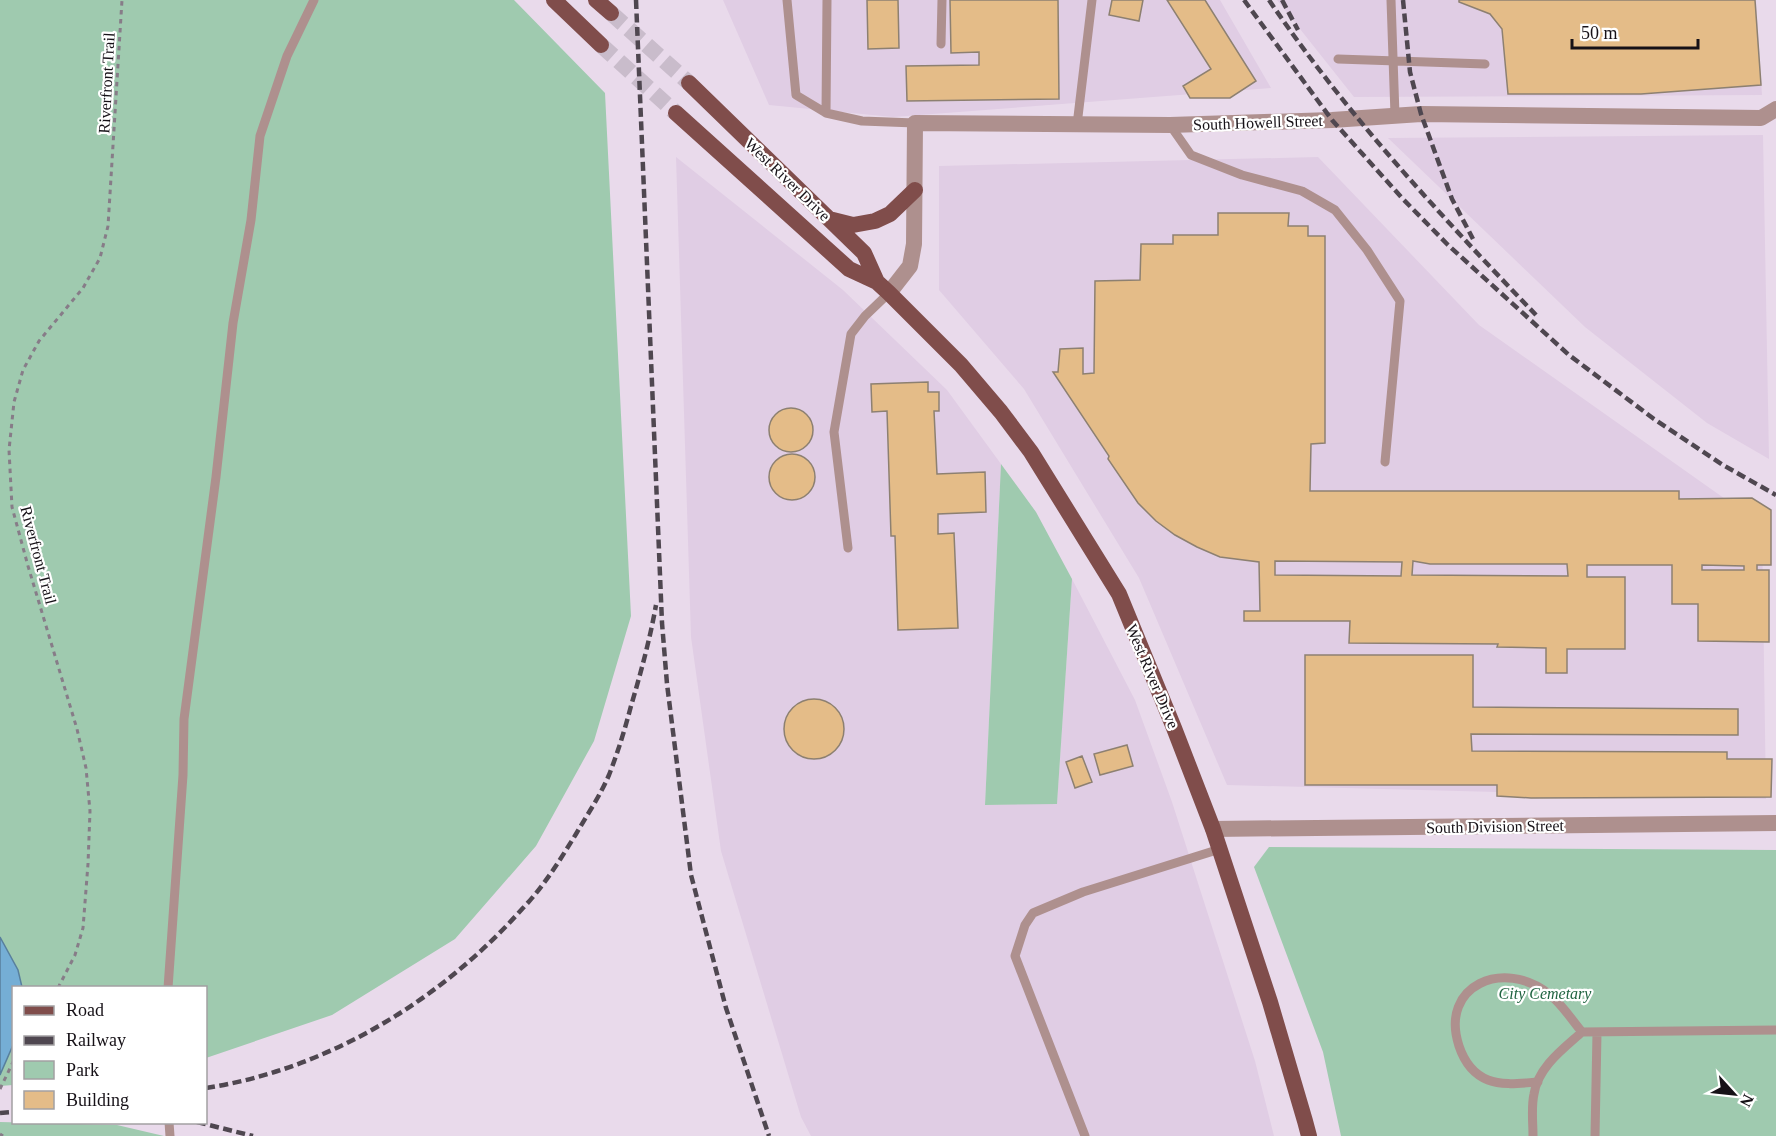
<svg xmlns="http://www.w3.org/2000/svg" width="1776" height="1136" viewBox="0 0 1776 1136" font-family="'Times New Roman',serif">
	<rect width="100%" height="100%" fill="#e9daeb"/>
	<!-- built -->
	<path fill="#e0cde4" d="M723,0H1220L1271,88L893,117L769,105Z
		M1277,0H1756L1762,95L1354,97Z
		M1763,135L1769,459L1707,423L1585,327L1388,138Z
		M676,157L843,290L947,390L1001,464L985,805L1057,803L1072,579L1135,700L1172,802L1255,1061L1274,1136H811L801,1117L721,851L691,637Z
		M1318,157L1479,325L1762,525L1766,799L1227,785L1139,578L1024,389L939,290V166Z"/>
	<!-- green -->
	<path fill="#9fcaaf" d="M0,0H514L605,93L631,616L594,741L536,846L455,939L332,1015L206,1058V988L22,987L18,970L0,937Z
		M1001,464L1036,512L1072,579L1057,804L985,805Z
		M1269,847L1776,850V1136H1341L1323,1052L1254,867Z
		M13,1045V1085L0,1086V1075Z
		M0,1122L117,1125L164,1136H0Z"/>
	<!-- water -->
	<path fill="#75aed5" stroke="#587f9c" stroke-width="1.5" d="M0,937L18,970L22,987L14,988L13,1045L0,1075Z"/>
	<!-- building -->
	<path fill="#e4bc88" stroke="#8d8071" stroke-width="1.5" fill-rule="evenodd" d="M867,0H898L899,48L868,49Z
		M950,0H1058L1059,99L907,101L906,66L979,65V52L951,53Z
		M1112,0H1143L1139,21L1109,15Z
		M1167,0H1205L1256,81L1230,98H1190L1183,86L1211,69Z
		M1459,0H1755L1761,85L1641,94H1508L1502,29L1490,14L1459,2Z
		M1218,213H1289L1288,226H1308V236H1325V443L1311,444L1310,491H1679V499L1752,498L1771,510V565H1757V570H1769V642L1698,641V604H1672V565H1587V577H1625V649H1567V673H1546V648L1497,647L1498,644L1349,643L1350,621H1244V611H1260L1259,562L1220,557L1197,547L1175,535L1156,521L1138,503L1108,459L1109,456L1053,372H1058L1060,349L1083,348V374L1094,373L1095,281L1140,280L1141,244H1173V235H1218ZM1275,561L1402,562L1401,576L1275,575ZM1413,561L1430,564H1567L1568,576L1412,575ZM1702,565L1744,566V570H1702Z
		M928,382V392H939V411H934L937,474L985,472L986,512L938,514V534L954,533L958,628L898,630L895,536H891L887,411L872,412L871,384Z
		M769 430a22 22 0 1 1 44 0a22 22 0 1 1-44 0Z
		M769 477a23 23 0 1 1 46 0a23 23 0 1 1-46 0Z
		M1305,655H1473V707L1738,709V735L1471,734L1472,751L1727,752V759H1772L1771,797L1531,798L1497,796V785H1305Z
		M784 729a30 30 0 1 1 60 0a30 30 0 1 1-60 0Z
		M1127,745L1133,766L1100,775L1094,754Z
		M1082,756L1092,782L1075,788L1066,762Z"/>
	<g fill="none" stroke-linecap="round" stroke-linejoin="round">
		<!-- primary-tunnel -->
		<path stroke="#c9bccb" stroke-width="16" stroke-dasharray="16 8" stroke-linecap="butt" d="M611,13L689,83
			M601,45L676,113"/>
		<!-- path -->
		<path stroke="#877c88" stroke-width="3" stroke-dasharray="4.5 4.5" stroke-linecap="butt" d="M58,988L75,955L83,928L88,864L90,811L86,768L77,729L28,566L12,507L9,450L14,402L23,370L39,341L83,288L100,258L108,226L122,0
			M0,1089L14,1060
			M0,1134L3,1136"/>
		<!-- service -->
		<path stroke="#ae908e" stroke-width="9" d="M787,0L796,95L826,113
			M827,0L826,113L862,121L915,123
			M1391,0L1395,115
			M941,44L942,0
			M1338,59L1485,64
			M1077,125L1092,0
			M1170,125L1191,155L1242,175L1302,191L1335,210L1367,250L1400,301L1385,462
			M848,548L834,432L851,334L865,316L889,293
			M168,988L183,775L184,719L216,477L233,323L251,220L260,136L287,56L314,0
			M1538,1082C1522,1083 1503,1086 1488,1080C1473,1074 1464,1061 1459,1046C1439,985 1504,958 1549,994C1562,1004 1571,1019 1582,1032
			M169,1122L170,1136
			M1085,1136L1015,956L1025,925L1033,913L1083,892L1220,849
			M1533,1136C1533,1122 1531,1107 1534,1094C1538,1067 1563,1049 1582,1032L1776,1030
			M1595,1136L1597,1033"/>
		<!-- minor -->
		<path stroke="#ae908e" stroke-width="16" d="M889,293L910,266L914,244L915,123L1170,125L1332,120L1421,114L1761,118L1776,109
			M1213,829L1776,823"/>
		<!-- primary -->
		<path stroke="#804d4b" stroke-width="16" d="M554,0L601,45
			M596,0L611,13
			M689,83L864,253L877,282
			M676,113L849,269L877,282L889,293L961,365L1001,412L1031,452L1119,594L1174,728L1213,829L1270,1002L1305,1121L1309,1136
			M829,219L853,225L875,221L890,214L915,190"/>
		<!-- rail -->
		<path stroke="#4f4750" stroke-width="4.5" stroke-dasharray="9 4.5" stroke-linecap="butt" d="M636,0L662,623L667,684L691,875L726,1008L769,1136
			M1244,0L1332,120L1402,198L1448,245L1569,355L1654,419L1723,465L1776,495
			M1269,0C1346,114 1441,216 1536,315
			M1282,0L1298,30
			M1403,0L1410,72L1421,114L1452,199L1473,239
			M206,1088C329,1069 441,1000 523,908C544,886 560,860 576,834C587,815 600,796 609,775C618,752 625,729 631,706C641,672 650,639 656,605
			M0,1113L14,1112
			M197,1122L253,1136"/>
	</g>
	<g text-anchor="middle" stroke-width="4.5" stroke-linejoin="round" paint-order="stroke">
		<!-- street labels -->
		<g font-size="16" fill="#161117" stroke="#fff">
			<text transform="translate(106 83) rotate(-87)" y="6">Riverfront Trail</text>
			<text transform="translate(1258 122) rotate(-2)" y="6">South Howell Street</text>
			<text transform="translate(788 179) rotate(44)" y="6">West River Drive</text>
			<text transform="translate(39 555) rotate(75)" y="6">Riverfront Trail</text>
			<text transform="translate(1153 676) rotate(67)" y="6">West River Drive</text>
			<text transform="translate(1495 826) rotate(-1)" y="6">South Division Street</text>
		</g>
		<!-- park labels -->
		<g font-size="16" font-style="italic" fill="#206441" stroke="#fff">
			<text x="1545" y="999">City Cemetary</text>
		</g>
	</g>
	<!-- legend -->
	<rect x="12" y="986" width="195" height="138" fill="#ffffff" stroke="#a2a0a2" stroke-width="1.5"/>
	<rect x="24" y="1006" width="30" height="9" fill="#804d4b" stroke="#a2a0a2" stroke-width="1.5"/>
	<text x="66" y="1016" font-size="18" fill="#161117">Road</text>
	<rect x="24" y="1036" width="30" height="9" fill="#4f4750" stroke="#a2a0a2" stroke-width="1.5"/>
	<text x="66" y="1046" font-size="18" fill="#161117">Railway</text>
	<rect x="24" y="1061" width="30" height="18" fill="#9fcaaf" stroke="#a2a0a2" stroke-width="1.5"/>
	<text x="66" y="1076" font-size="18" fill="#161117">Park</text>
	<rect x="24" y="1091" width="30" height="18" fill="#e4bc88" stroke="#a2a0a2" stroke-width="1.5"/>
	<text x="66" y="1106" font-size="18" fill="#161117">Building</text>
	<!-- north arrow -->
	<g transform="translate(1734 1094) rotate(117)" stroke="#ffffff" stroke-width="4.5" paint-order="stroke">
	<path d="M0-4.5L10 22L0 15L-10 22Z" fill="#161117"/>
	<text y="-9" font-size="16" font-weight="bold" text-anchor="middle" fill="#161117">N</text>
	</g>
	<!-- scale -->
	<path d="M1572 39v9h126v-9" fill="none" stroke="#161117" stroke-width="3"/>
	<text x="1581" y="39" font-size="18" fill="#161117" stroke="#ffffff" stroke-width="4.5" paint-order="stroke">50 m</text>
</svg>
